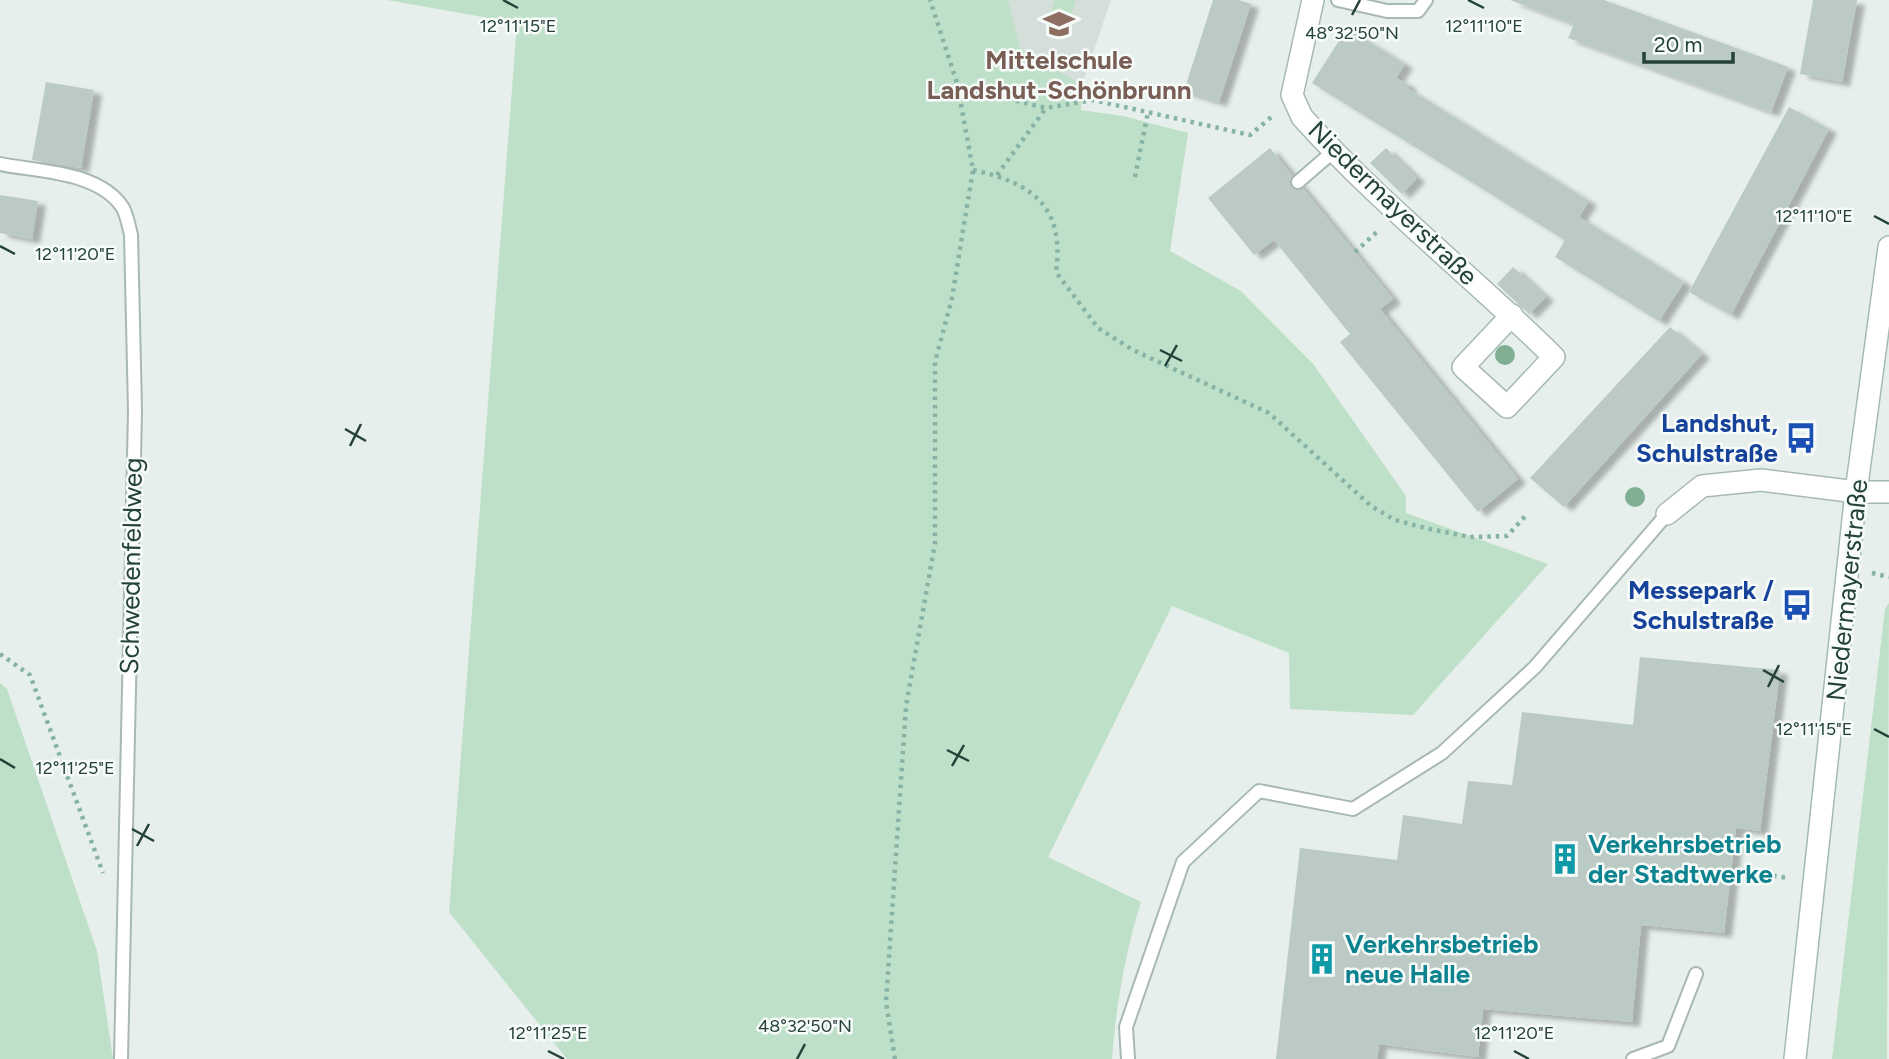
<svg xmlns="http://www.w3.org/2000/svg" width="1889" height="1059" viewBox="0 0 1889 1059" font-family="Figtree,sans-serif">
	<defs>
		<filter id="shadow"><feDropShadow dx="8" dy="4.5" stdDeviation="2" flood-color="#0004"/></filter>
	</defs>
	<rect width="100%" height="100%" fill="#e6efeb"/>
	<!-- built -->
	<path fill="#d4dfda" d="M1008,0H1111L1082,85L1020,49Z"/>
	<!-- green -->
	<path fill="#bfe0c8" d="M387,0H1008L1020,48L1082,85L1081,110L1123,116L1188,133L1170,251L1241,291L1314,365L1406,496V513L1548,564L1413,715L1290,709L1289,653L1172,606L1048,857L1141,902C1125,953 1116,1006 1112,1059H567L449,912L517,23Z
		M1055,0H1076L1066,30L1047,24Z
		M1889,603L1887,1059H1832L1885,609Z
		M0,683L7,689L97,951L113,1059H0Z"/>
	<!-- building -->
	<path fill="#bbcac4" filter="url(#shadow)" d="M1213,0H1239L1251,4L1219,102L1184,91Z
		M1510,0H1604L1788,67L1771,112L1568,38L1574,24Z
		M1813,0H1857L1842,82L1800,74Z
		M1347,28L1405,64L1396,78L1409,85L1407,88L1589,201L1579,217L1684,282L1659,321L1555,257L1565,240L1312,83Z
		M46,82L94,90L81,168L32,160Z
		M1789,107L1829,129L1731,315L1689,292Z
		M1270,148L1393,299L1380,309L1518,479L1478,512L1340,342L1350,334L1274,240L1254,255L1208,198Z
		M1386,148L1417,178L1402,194L1370,163Z
		M0,195L38,201L32,239L0,233Z
		M1513,267L1546,297L1529,314L1497,284Z
		M1670,327L1702,354L1564,507L1530,478Z
		M1640,657L1780,670L1760,831L1736,828L1724,933L1641,925L1632,1022L1483,1009L1478,1057L1379,1044L1377,1059H1276L1300,848L1397,860L1403,815L1462,824L1468,781L1512,785L1522,712L1633,725Z"/>
	<g fill="none" stroke-linecap="round" stroke-linejoin="round">
		<defs>
			<path id="lane" d="M1338,0L1387,11H1418L1426,0
				M0,164C39,172 99,171 123,208C127,216 129,227 131,235L135,411L121,1059
				M1298,182L1335,150
				M1128,1059L1126,1027L1183,862L1259,791L1353,809L1442,753L1535,667L1667,514
				M1633,1059L1668,1046L1696,974"/>
			<path id="street" d="M1313,0L1292,95L1302,117C1379,203 1471,275 1554,357L1507,407L1463,367L1512,315
				M1667,514L1702,486L1761,480L1856,492H1889"/>
			<path id="secondary" d="M1795,1059L1856,492L1889,247"/>
		</defs>
		<!-- lane casing -->
		<use href="#lane" stroke="#a8b8b2" stroke-width="16"/>
		<!-- street casing -->
		<use href="#street" stroke="#a8b8b2" stroke-width="24"/>
		<!-- secondary casing -->
		<use href="#secondary" stroke="#a4bbb3" stroke-width="24"/>
		<!-- path -->
		<path stroke="#86b3a5" stroke-width="4.5" stroke-dasharray="3.5 5" stroke-linecap="butt" d="M958,87L1046,108L1093,100L1250,135L1275,114
			M973,170C1033,183 1065,207 1056,272L1098,328L1133,350L1269,413L1371,506L1395,520L1425,528L1470,537L1507,536L1528,513
			M997,175L1046,108
			M1135,177L1148,112
			M1355,252L1380,229
			M1872,573L1889,577
			M0,654L30,675L103,873
			M1731,870L1789,878
			M895,1059L886,1002L906,706L935,543V362L952,298L973,170L957,83L930,0"/>
		<!-- lane -->
		<use href="#lane" stroke="#fff" stroke-width="12"/>
		<!-- street -->
		<use href="#street" stroke="#fff" stroke-width="21"/>
		<!-- secondary -->
		<use href="#secondary" stroke="#fff" stroke-width="21"/>
	</g>
	<!-- trees -->
	<g fill="#80af93">
		<circle cx="1505" cy="355" r="10"/>
		<circle cx="1635" cy="497" r="10"/>
	</g>
	<!-- ticks -->
	<path fill="none" stroke="#24423a" stroke-width="2.5" d="M503,0L518,8M1468,0L1484,8M1352,15L1360,0M1874,216L1889,224M0,246L15,254M1160,350L1182,361M1165,366L1177,345M345,429L366,441M350,446L361,424M1763,670L1784,682M1768,687L1779,665M1874,729L1889,737M947,750L969,761M0,759L15,768M952,766L964,745M132,829L154,841M137,846L149,824M548,1051L564,1059M1514,1051L1529,1059M797,1059L805,1044"/>
	<!-- icons -->
	<defs>
		<symbol id="school-bare" viewBox="-9 -9 18 18"><path d="M0-5L7-2L0 1L-7-2ZM-4 1L0 2.5L4 1V4Q0 6-4 4Z" fill="#8d6e63" stroke="#f7fbf9" stroke-width="2.5" paint-order="stroke"/></symbol>
		<symbol id="bus-bare" viewBox="-9 -9 18 18"><path d="M-5-6H5V4H4V6H2V4H-2V6H-4V4H-5ZM-3.5-4V0h7V-4ZM-3.5 1.2v1.5H-2V1.2ZM2 1.2v1.5H3.5V1.2Z" fill="#1a4fb4" stroke="#f7fbf9" stroke-width="2.5" paint-order="stroke"/></symbol>
		<symbol id="building-bare" viewBox="-9 -9 18 18"><path d="M-4-6H4V6H1V3H-1V6H-4ZM-2.5-4.3h1.7v1.8h-1.7ZM.8-4.3h1.7v1.8H.8ZM-2.5-1h1.7V.8h-1.7ZM.8-1h1.7V.8H.8Z" fill="#0f9aa8" stroke="#f7fbf9" stroke-width="2.5" paint-order="stroke"/></symbol>
	</defs>
	<g fill-rule="evenodd">
		<use href="#school-bare" x="1037" y="2" width="44" height="44"/>
		<use href="#bus-bare" x="1779" y="416" width="44" height="44"/>
		<use href="#bus-bare" x="1775" y="583" width="44" height="44"/>
		<use href="#building-bare" x="1543" y="837" width="44" height="44"/>
		<use href="#building-bare" x="1300" y="937" width="44" height="44"/>
	</g>
	<g text-anchor="middle" stroke-width="5" stroke-linejoin="round" paint-order="stroke">
		<!-- education labels -->
		<g font-size="26" font-weight="bold" fill="#785e54" stroke="#f7fbf9">
			<text x="1059" y="69">Mittelschule<tspan x="1059" dy="30">Landshut-Schönbrunn</tspan></text>
		</g>
		<!-- street labels -->
		<g font-size="26" fill="#24423a" stroke="#f7fbf9">
			<text transform="translate(1393 203) rotate(44)" y="9">Niedermayerstraße</text>
			<text transform="translate(131 566) rotate(-89)" y="9">Schwedenfeldweg</text>
			<text transform="translate(1847 590) rotate(-84)" y="9">Niedermayerstraße</text>
		</g>
		<!-- transit labels -->
		<g font-size="26" font-weight="bold" fill="#164399" stroke="#f7fbf9" text-anchor="end">
			<text x="1778" y="432">Landshut,<tspan x="1778" dy="30">Schulstraße</tspan></text>
			<text x="1774" y="599">Messepark /<tspan x="1774" dy="30">Schulstraße</tspan></text>
		</g>
		<!-- culture labels -->
		<g font-size="26" font-weight="bold" fill="#0d838f" stroke="#f7fbf9" text-anchor="start">
			<text x="1588" y="853">Verkehrsbetrieb<tspan x="1588" dy="30">der Stadtwerke</tspan></text>
			<text x="1345" y="953">Verkehrsbetrieb<tspan x="1345" dy="30">neue Halle</tspan></text>
		</g>
	</g>
	<g font-size="18" text-anchor="middle" fill="#24423a" stroke="#f7fbf9" stroke-width="5" stroke-linejoin="round" paint-order="stroke">
		<text x="518" y="32">12°11'15"E</text>
		<text x="1484" y="32">12°11'10"E</text>
		<text x="1352" y="39">48°32'50"N</text>
		<text x="1814" y="222">12°11'10"E</text>
		<text x="75" y="260">12°11'20"E</text>
		<text x="1814" y="735">12°11'15"E</text>
		<text x="75" y="774">12°11'25"E</text>
		<text x="805" y="1032">48°32'50"N</text>
		<text x="548" y="1039">12°11'25"E</text>
		<text x="1514" y="1039">12°11'20"E</text>
	</g>
	<!-- scale -->
	<path d="M1644 52v10h89v-10" fill="none" stroke="#24423a" stroke-width="3.5"/>
	<text x="1654" y="52" font-size="21" fill="#24423a" stroke="#f7fbf9" stroke-width="5" paint-order="stroke">20 m</text>
</svg>
